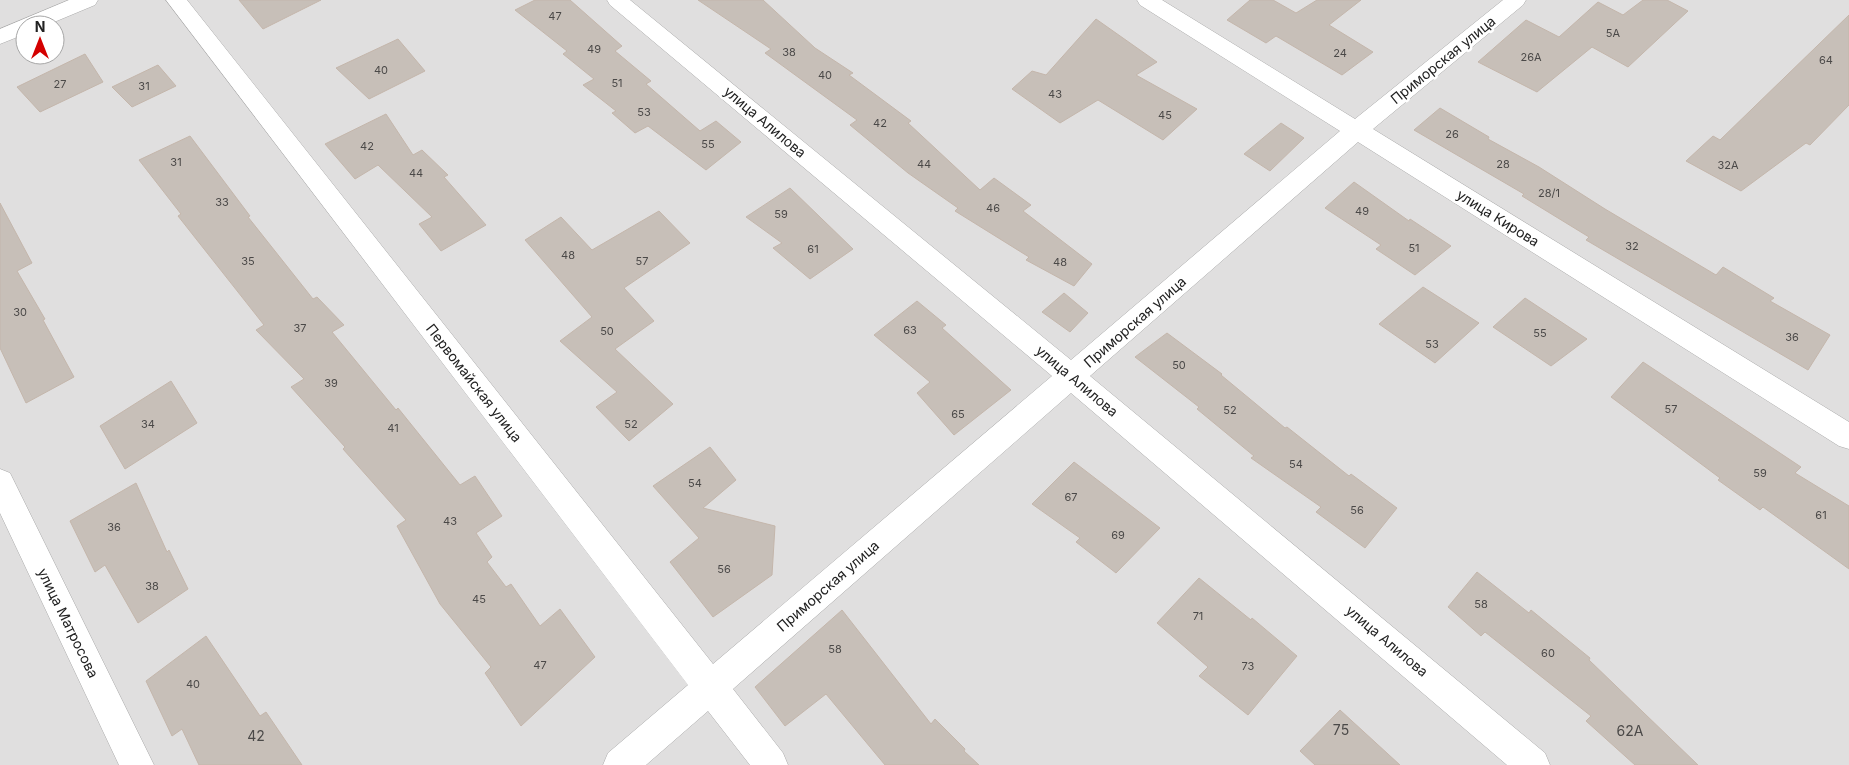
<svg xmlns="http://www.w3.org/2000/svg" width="1849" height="765" viewBox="0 0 1849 765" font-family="Inter,sans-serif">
	<rect width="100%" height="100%" fill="#f2efe9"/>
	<!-- residential -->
	<path fill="#e0dfdf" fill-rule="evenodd" d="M0,0H1849V765H0ZM25,25H55V55H25Z"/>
	<!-- building -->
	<path fill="#c7bfb8" stroke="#c4b6ab" d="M239,0H321L263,29Z
		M535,0H570L622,46L615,51L651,81L646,84L700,131L716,121L741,142L706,170L648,126L635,133L612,113L616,111L583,85L594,79L563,54L567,51L515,10Z
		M698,0H763L815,48L853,73L849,75L911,121L908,123L980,190L994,178L1031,205L1023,211L1092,264L1074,286L1026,260L1029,257L955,211L958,208L908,173L850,125L857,120L765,53L771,49Z
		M1250,0H1273L1296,13L1317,0H1361L1329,25L1373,52L1342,75L1276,36L1266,43L1227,20Z
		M1643,0H1667L1688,11L1628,67L1592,47L1537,92L1478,62L1526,20L1559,37L1598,2L1623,15Z
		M1849,15V105L1810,145L1806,143L1741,191L1686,161L1713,136L1720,140Z
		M1096,19L1157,62L1136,75L1197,109L1163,140L1098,100L1060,123L1012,89L1032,71L1046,75Z
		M398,39L425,71L369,99L336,68Z
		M85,54L103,82L40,112L17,87Z
		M158,65L176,86L132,107L112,87Z
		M1440,108L1489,137L1488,139L1539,167L1605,209L1716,275L1723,267L1774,298L1770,301L1830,335L1808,370L1586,240L1589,237L1522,196L1524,194L1414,130Z
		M386,114L413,155L422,150L448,175L444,177L486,225L441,251L419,224L432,217L378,165L355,179L325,144Z
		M1281,123L1304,138L1270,171L1244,154Z
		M190,136L250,216L248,217L313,299L317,297L344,325L332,332L396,410L398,408L460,485L475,476L502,516L476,533L492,557L487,562L506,587L511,584L540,626L560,609L595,657L521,726L485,673L491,667L440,604L397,526L406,520L343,449L345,447L291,387L304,379L256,330L264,325L178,216L181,214L139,160Z
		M1354,182L1409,221L1410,219L1451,246L1415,275L1376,249L1381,245L1325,208Z
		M790,188L853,249L810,279L773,248L782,243L746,217Z
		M0,203L32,263L17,271L45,319L43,320L74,377L26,403L0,348Z
		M659,211L690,243L624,288L654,321L615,349L673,404L629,441L596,407L617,392L560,341L592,317L525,240L561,217L592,250Z
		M1423,287L1479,323L1435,363L1379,324Z
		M1064,293L1088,313L1070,332L1042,312Z
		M1525,298L1587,339L1551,366L1493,327Z
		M917,301L946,325L942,328L1011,390L954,435L917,393L930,382L874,335Z
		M1167,333L1222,374L1221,375L1285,428L1287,427L1349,476L1351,474L1397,508L1365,548L1316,512L1321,507L1251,458L1254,456L1197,409L1199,407L1135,357Z
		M1643,362L1801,467L1795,473L1849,506V569L1763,507L1760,510L1718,480L1720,478L1611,397Z
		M171,381L197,423L125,469L100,426Z
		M710,447L736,480L703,508L775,526L772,575L713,617L670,562L699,538L653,486Z
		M1074,462L1160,528L1116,573L1076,542L1080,538L1032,504Z
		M136,483L167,552L169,550L188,589L138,623L105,565L95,572L70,521Z
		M1477,572L1529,613L1531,610L1590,658L1589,660L1698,765H1635L1586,721L1591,716L1485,632L1481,636L1448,607Z
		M1199,578L1251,620L1252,618L1297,656L1248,715L1199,676L1208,667L1157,623Z
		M842,610L931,724L935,719L965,749L964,751L979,765H885L826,694L785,726L755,687Z
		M206,636L260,716L266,712L302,765H199L182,729L172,736L146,681Z
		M1340,710L1400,765H1315L1300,751Z"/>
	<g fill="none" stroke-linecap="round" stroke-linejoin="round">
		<defs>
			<path id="minor" d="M69,0H98L95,5L47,25H25V34L0,44V29Z
				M166,0H187L713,664L1052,376L610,5L607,0H630L1071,360L1340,131L1140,5L1137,0H1162L1355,119L1503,0H1526L1523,5L1373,129L1849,422V449L1839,446L1358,142L1090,376L1545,753L1550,765H1507L1071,393L733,689L783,753L788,765H750L708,711L646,765H603L608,753L688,685Z
				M0,469L10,473L154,765H119L0,513Z"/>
		</defs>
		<!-- minor casing -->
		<use href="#minor" stroke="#a9a9a9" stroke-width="1"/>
		<!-- minor -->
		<use href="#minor" fill="#fff" fill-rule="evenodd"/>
	</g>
	<g text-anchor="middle" stroke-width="5" stroke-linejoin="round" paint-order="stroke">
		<!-- number labels -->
		<g font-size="11" fill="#4b4948">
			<text x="555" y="20">47</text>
			<text x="1613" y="37">5А</text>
			<text x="594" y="53">49</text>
			<text x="789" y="56">38</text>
			<text x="1340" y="57">24</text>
			<text x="1531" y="61">26А</text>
			<text x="1826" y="64">64</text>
			<text x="381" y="74">40</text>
			<text x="825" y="79">40</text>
			<text x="617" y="87">51</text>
			<text x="60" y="88">27</text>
			<text x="144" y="90">31</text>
			<text x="1055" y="98">43</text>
			<text x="644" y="116">53</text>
			<text x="1165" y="119">45</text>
			<text x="880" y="127">42</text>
			<text x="1452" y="138">26</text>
			<text x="708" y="148">55</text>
			<text x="367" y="150">42</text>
			<text x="176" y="166">31</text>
			<text x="924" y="168">44</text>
			<text x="1503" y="168">28</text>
			<text x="1728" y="169">32А</text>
			<text x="416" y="177">44</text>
			<text x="1549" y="197">28/1</text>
			<text x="222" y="206">33</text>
			<text x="993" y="212">46</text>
			<text x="1362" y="215">49</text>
			<text x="781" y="218">59</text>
			<text x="1632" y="250">32</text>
			<text x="1414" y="252">51</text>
			<text x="813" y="253">61</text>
			<text x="568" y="259">48</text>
			<text x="248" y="265">35</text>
			<text x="642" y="265">57</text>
			<text x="1060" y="266">48</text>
			<text x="20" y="316">30</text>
			<text x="300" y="332">37</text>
			<text x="910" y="334">63</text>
			<text x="607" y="335">50</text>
			<text x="1540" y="337">55</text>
			<text x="1792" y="341">36</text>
			<text x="1432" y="348">53</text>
			<text x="1179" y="369">50</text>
			<text x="331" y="387">39</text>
			<text x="1671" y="413">57</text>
			<text x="1230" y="414">52</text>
			<text x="958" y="418">65</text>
			<text x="148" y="428">34</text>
			<text x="631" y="428">52</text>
			<text x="393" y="432">41</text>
			<text x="1296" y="468">54</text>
			<text x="1760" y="477">59</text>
			<text x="695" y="487">54</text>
			<text x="1071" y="501">67</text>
			<text x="1357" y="514">56</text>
			<text x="1821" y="519">61</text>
			<text x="450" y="525">43</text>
			<text x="114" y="531">36</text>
			<text x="1118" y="539">69</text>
			<text x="724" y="573">56</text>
			<text x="152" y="590">38</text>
			<text x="479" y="603">45</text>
			<text x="1481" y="608">58</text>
			<text x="1198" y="620">71</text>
			<text x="835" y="653">58</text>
			<text x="1548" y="657">60</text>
			<text x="540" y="669">47</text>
			<text x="1248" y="670">73</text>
			<text x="193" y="688">40</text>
		</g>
		<!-- street labels -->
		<g font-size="14" fill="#222" stroke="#fff">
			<text transform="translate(1443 60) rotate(-39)" y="5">Приморская улица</text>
			<text transform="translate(765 122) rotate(40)" y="5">улица Алилова</text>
			<text transform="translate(1498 218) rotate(32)" y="5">улица Кирова</text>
			<text transform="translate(1135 322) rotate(-41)" y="5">Приморская улица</text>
			<text transform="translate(1077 381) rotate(40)" y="5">улица Алилова</text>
			<text transform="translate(474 383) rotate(52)" y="5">Первомайская улица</text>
			<text transform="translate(828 586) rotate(-41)" y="5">Приморская улица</text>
			<text transform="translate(68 623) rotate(64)" y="5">улица Матросова</text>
			<text transform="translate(1387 641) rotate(40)" y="5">улица Алилова</text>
		</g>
		<!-- near-number labels -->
		<g font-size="14" fill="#4b4948">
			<text x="1341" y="735">75</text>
			<text x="1630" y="736">62А</text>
			<text x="256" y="741">42</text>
		</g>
	</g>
	<!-- north arrow -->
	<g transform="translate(40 40)"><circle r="24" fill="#ffffff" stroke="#a7a7a7"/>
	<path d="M0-4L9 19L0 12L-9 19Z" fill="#d40000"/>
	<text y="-8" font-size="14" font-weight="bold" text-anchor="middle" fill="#222222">N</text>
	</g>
</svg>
